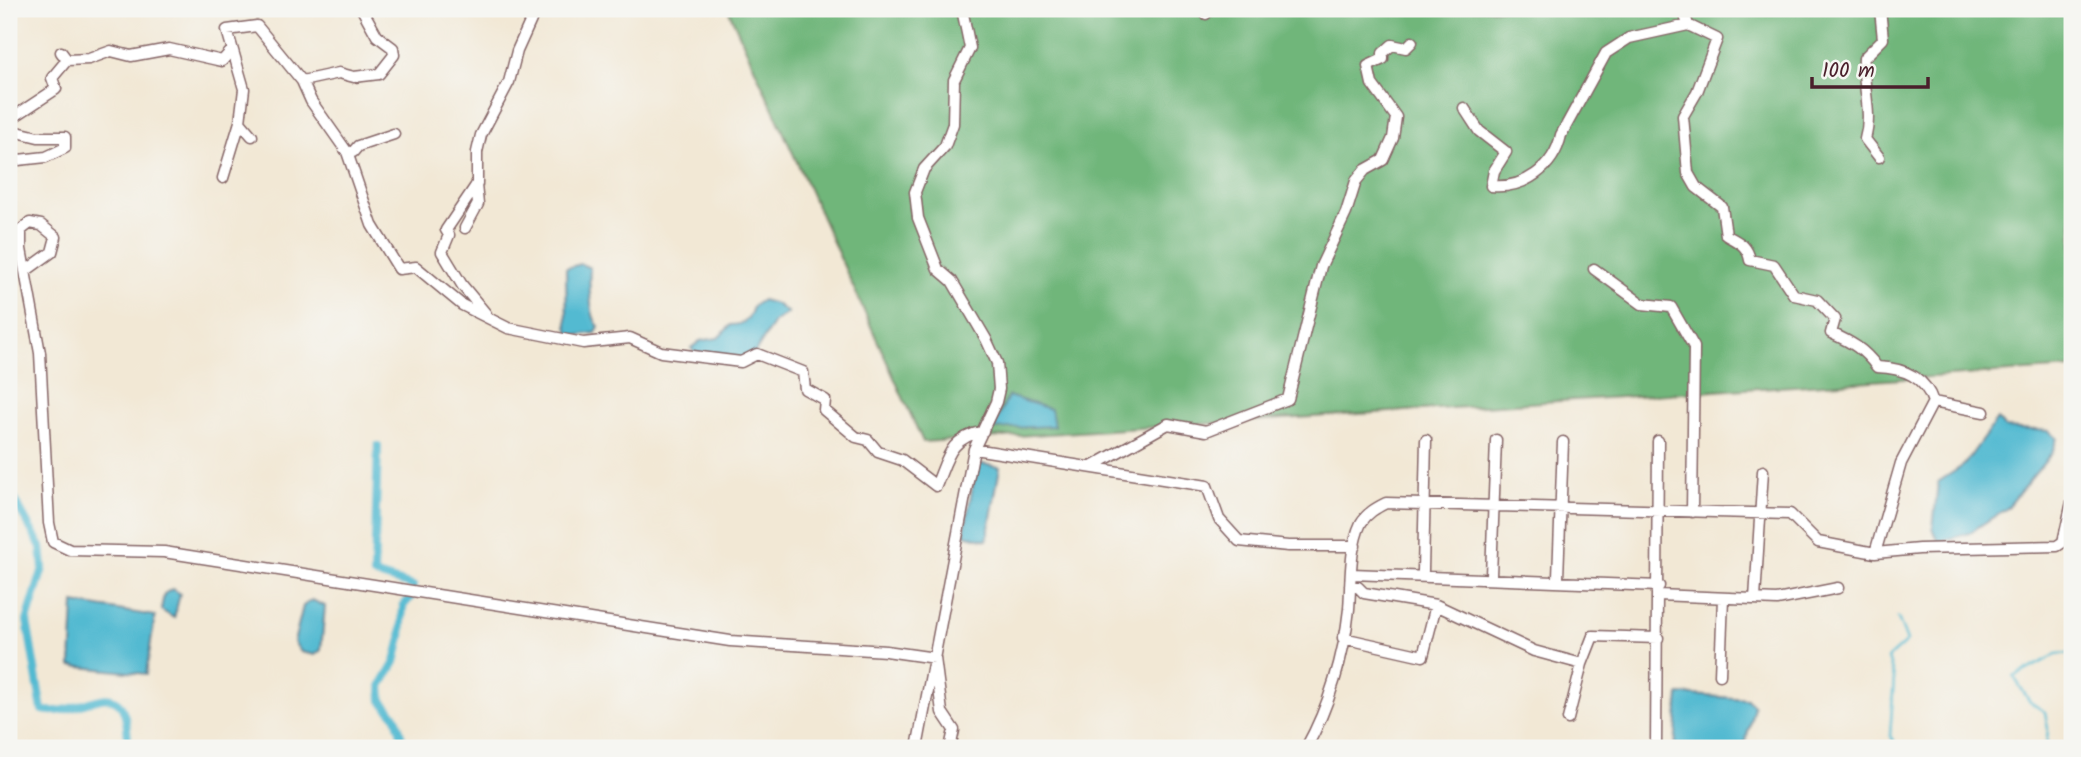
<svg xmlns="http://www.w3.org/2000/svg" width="2081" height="757" viewBox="0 0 2081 757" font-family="Kalam,sans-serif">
	<rect width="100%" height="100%" fill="#f6f6f2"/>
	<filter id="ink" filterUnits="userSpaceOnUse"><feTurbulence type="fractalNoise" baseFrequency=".0143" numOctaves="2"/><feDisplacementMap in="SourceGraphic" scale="14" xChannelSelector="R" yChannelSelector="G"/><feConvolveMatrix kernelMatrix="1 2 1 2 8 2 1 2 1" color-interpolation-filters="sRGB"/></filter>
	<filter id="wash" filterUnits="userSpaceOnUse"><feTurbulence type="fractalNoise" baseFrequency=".00686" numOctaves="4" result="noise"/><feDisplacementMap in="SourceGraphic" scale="28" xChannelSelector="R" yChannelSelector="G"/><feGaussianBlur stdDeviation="1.57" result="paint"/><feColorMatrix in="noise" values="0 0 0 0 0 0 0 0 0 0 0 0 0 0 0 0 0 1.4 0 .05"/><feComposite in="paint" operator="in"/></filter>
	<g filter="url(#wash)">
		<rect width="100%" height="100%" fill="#f2e8d5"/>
		<!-- forest -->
		<path fill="#70b67a" stroke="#5d6a52" stroke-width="2" d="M728,9H2072V368L923,442Z"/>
		<!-- water -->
		<path fill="#53bad1" stroke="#4e6c7e" stroke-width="2" d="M581,264L590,268C589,280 589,318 599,326L596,333L570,336L567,326L566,268Z
			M762,300L776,304L788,313L774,322L754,354L742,360L695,353L691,348L700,341L718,338L731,325C745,325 750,319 753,306Z
			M1008,396L1051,409L1054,426L993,429Z
			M1997,419L2005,428L2049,431L2057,438L2052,453L2007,508L1969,533L1939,542L1933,528L1938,482L1964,465Z
			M977,463L1000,467L987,540L964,534Z
			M172,589L180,594L174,618L161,610L164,594Z
			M312,600L325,606L321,650L315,655L301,652L294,642L303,606Z
			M74,603L155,616L146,674L71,666Z
			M1679,694L1747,699L1754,706L1744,748H1675Z"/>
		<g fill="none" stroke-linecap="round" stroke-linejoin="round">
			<!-- stream -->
			<path stroke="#53bad1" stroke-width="2.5" d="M1898,748L1890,736L1894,678L1888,658L1907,641L1898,618
				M2046,748L2048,729L2045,712L2030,702L2014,677L2057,654L2072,653"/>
			<!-- canal -->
			<path stroke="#53bad1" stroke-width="8" d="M378,446L374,574L413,586
				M9,490L41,547L43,568L27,621L42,710C83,721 128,657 128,748
				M396,748L402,738L396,717L382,701L381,686L395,662L401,638L403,606L410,598"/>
		</g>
	</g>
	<g filter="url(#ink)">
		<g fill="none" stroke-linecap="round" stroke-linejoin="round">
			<defs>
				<path id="minor" d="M1683,9L1688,25L1717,39L1697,92L1683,116L1688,173L1696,187L1722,207L1726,235C1737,242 1747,244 1750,260L1774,265L1794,295L1817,300L1835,319L1831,333C1851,342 1864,349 1877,367C1903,368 1925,376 1933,402
					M1206,14V9
					M61,52L67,60L89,59L111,51L131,56L169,49L222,61L232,50
					M302,81L339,73L354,77L379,74L394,55L393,48L377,36L362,9
					M1464,108L1479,131L1506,152L1494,171L1491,186C1524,189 1554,168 1561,135L1606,53L1629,38L1688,25
					M9,120L56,89L52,78L67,60
					M9,130L38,137H65V148L46,157L9,161
					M252,136L240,122L244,89L227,30L257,26L302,81L311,101L347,152L372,225L399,269L416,267L462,305L508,328L583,343L630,338L661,352L741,362L757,354L803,372L805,389L825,400L824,410L856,437L868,440L878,452L902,460L936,486C948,457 949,439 983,431
					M347,152H353L358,146L394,134
					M1879,157L1865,139C1873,112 1862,87 1864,58L1883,39L1880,9
					M223,178L240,122
					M465,228L478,204L476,185
					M1594,269L1642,304L1671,307L1694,347L1692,512
					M27,270L52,252L56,237L41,225L30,223L21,230V249L40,353L49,523L53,542L70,550L164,552L730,641L886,651L935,658L942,712L954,730L950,748
					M486,314L462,285L442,252L449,235L446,230L477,184V152L481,135L509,82L517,51L531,20L530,11L534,9
					M974,449L1207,486L1219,519L1239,541L1288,546H1355
					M1093,466L1168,424L1206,431L1288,399L1321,266L1346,213L1356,181L1365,170L1383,160L1393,138L1396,117L1372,84L1368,66L1383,59V53L1392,45L1406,48L1412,42
					M1875,553L1901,463L1933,402L1984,412
					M1423,571L1426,440
					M1352,574L1659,586
					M1491,576L1496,440
					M1558,578L1563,442
					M1658,595L1777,600L1838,588
					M1755,599L1763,471
					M1436,605L1534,651L1582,664
					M1343,638L1423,656L1436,605L1364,593L1358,587L1350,586
					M1720,675L1723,598
					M1568,719L1582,664L1593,636L1658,638
					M917,748L974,449L996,402L999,389L997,363L986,339L952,281L938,269L918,218L915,192L924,169L945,146L953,124L954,80L970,48L962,9
					M1306,748C1329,707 1344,656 1349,609C1351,583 1349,548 1361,523C1367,513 1376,508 1386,503L1790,514L1818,542L1875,553L1919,549L2057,546L2063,542L2072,502
					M1656,748L1658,441"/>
			</defs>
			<!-- minor casing -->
			<use href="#minor" stroke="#856566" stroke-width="13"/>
			<!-- minor -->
			<use href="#minor" stroke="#fff" stroke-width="10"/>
		</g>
	</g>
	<!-- margin -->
	<rect width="2081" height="757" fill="none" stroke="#f6f6f2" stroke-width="35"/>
	<!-- scale -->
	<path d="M1812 77v10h116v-10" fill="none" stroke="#4a1f2b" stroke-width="3.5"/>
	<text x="1822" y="77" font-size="21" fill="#4a1f2b" stroke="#f6f6f2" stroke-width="5" paint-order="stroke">100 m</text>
</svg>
